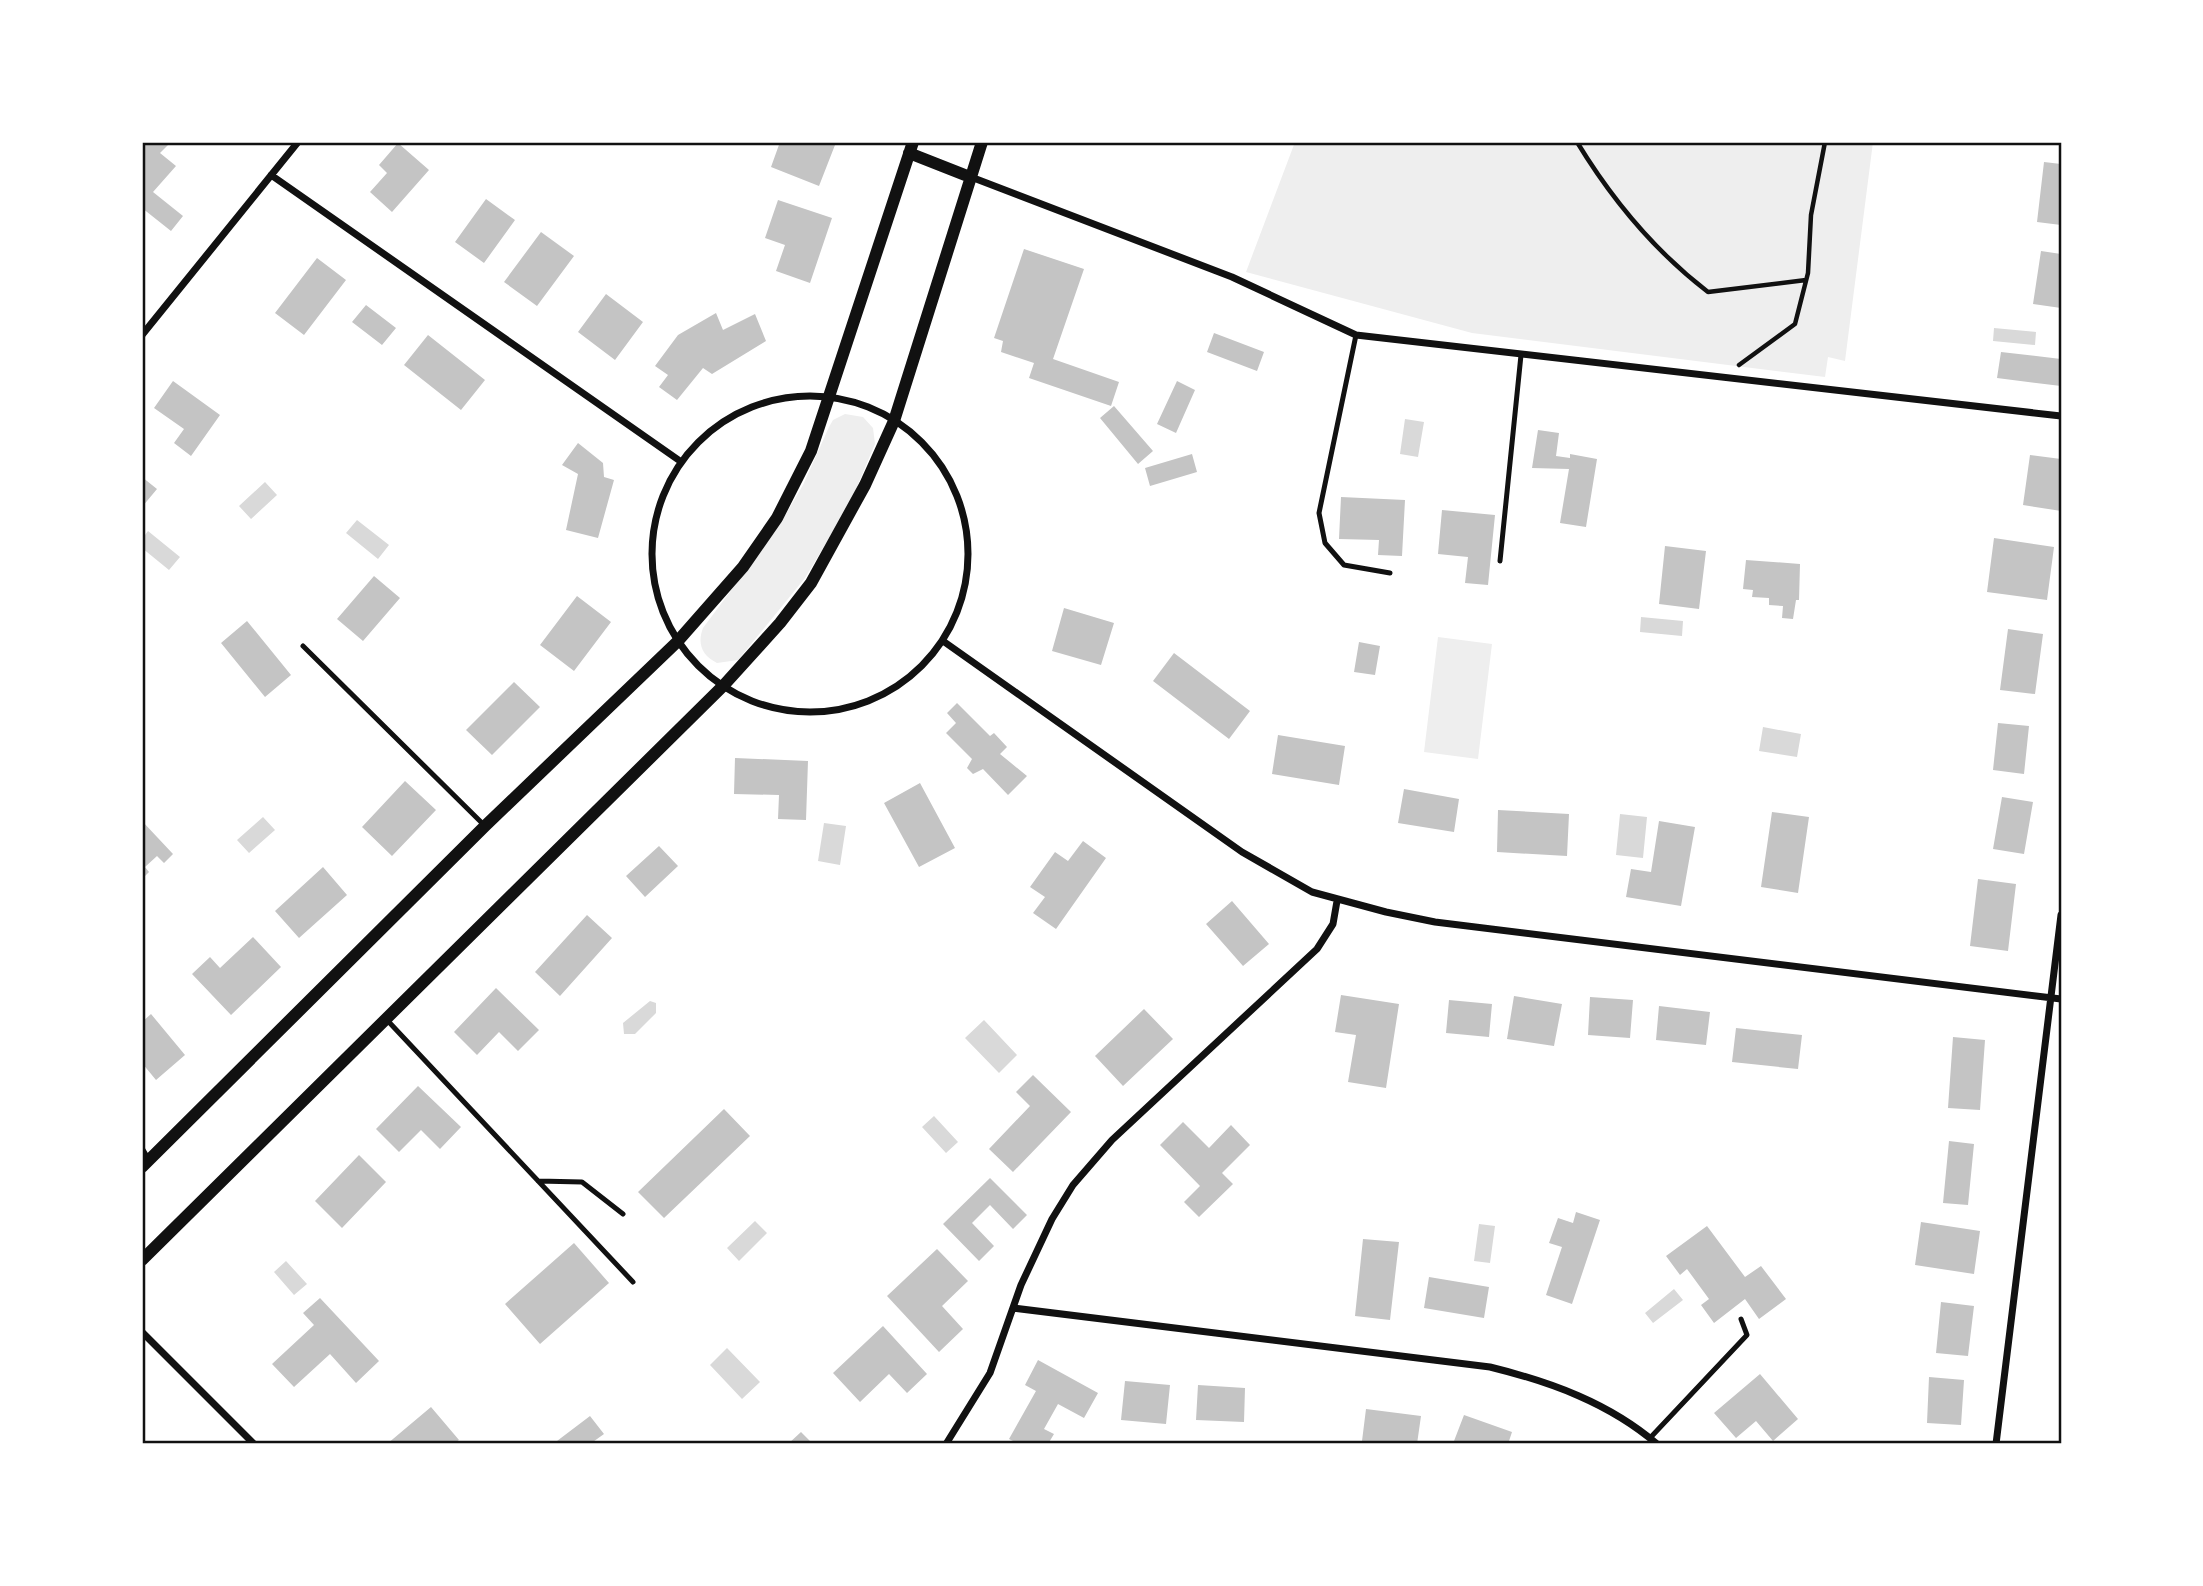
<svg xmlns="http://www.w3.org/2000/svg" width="2203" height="1586" viewBox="0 0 2203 1586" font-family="Manrope,sans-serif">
	<rect width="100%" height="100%" fill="#fff"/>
	<!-- green -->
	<path fill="#eee" d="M1295,142H1873L1845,361L1828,357L1825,377L1472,333L1246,272Z
		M845,414L863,417L873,428L875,444L850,503L805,578L738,660L717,663C702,655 697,644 703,628L779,526L803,485L829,427L833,420Z
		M1438,637L1492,644L1478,759L1424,752Z"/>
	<!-- water -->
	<path fill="#d9d9d9" d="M1994,328L2036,332L2035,345L1993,341Z
		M1405,419L1424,422L1418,457L1400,454Z
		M265,482L277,495L251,519L239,506Z
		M357,520L389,545L378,559L346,533Z
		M148,531L180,557L169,570L142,548V539Z
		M1641,617L1683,621L1682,636L1640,632Z
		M1763,727L1801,734L1797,757L1759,751Z
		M1620,814L1647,817L1643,858L1616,855Z
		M263,817L275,830L249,853L237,840Z
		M824,823L846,826L840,865L818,861Z
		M650,1001L656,1003V1013L635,1034H624L623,1023Z
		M984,1020L1017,1055L999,1073L965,1038Z
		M934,1116L958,1142L946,1153L922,1127Z
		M755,1221L767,1233L739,1261L727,1248Z
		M1479,1224L1495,1226L1490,1263L1474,1261Z
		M286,1261L307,1284L294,1295L274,1272Z
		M1674,1289L1683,1300L1653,1323L1645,1313Z
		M727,1348L760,1382L742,1399L710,1365Z"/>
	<!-- building -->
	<path fill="#c4c4c4" d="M142,142H164L168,145L160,153L176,166L153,192L183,216L171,231L142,208Z
		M780,142H828L835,145L819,186L771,167Z
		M398,143L429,170L392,212L370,192L387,173L379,165Z
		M2044,162L2061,164V225L2037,222Z
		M486,199L515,220L484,263L455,242Z
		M778,200L832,218L810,283L776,271L785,245L765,238Z
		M541,232L574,256L537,306L504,282Z
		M1024,249L1084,269L1053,359L1119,382L1111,406L1029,378L1034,363L1001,352L1003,341L994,338Z
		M2041,251L2061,254V308L2033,304Z
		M317,258L346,280L304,335L275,313Z
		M606,294L643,322L615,360L578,332Z
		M366,305L396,328L382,345L352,322Z
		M716,313L723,330L755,314L766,341L712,374L703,368L677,400L659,387L668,375L655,366L678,335Z
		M1214,333L1264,352L1257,371L1207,352Z
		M428,335L485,380L461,410L404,365Z
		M2001,352L2061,359V386L1997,378Z
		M173,381L220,415L191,456L174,443L184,429L154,408Z
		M1177,381L1195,390L1176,433L1157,424Z
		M1114,406L1153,451L1138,464L1100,418Z
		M1538,430L1559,433L1556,456L1570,458V454L1597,459L1586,527L1560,523L1569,469L1532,468Z
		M578,443L603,463L604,477L614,480L598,538L566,530L578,474L562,465Z
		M1192,454L1197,472L1150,486L1145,468Z
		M2030,455L2061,459V511L2023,505Z
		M142,477L157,489L142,507Z
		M1341,497L1405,500L1402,556L1378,555L1379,540L1339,539Z
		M1442,510L1495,515L1488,585L1465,583L1468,557L1438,554Z
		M1994,538L2054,547L2047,600L1987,592Z
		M1665,546L1706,551L1699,609L1659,604Z
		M1746,560L1800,564L1799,600H1796L1793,619L1782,618L1783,606L1769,605V598L1752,597L1753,590L1743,589Z
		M374,576L400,598L363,641L337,619Z
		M577,596L611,622L574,671L540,645Z
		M1064,608L1114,623L1101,665L1052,651Z
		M247,621L291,675L265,697L221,643Z
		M2008,629L2043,634L2035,694L2000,690Z
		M1359,642L1380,646L1375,675L1354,672Z
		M1174,653L1250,711L1229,739L1153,681Z
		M514,682L540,707L492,755L466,730Z
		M957,703L990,736L994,733L1007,747L1000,754L1027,776L1008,795L983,769L973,774L967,768L972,759L946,733L956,723L947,713Z
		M1998,723L2029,726L2024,774L1993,770Z
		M1278,735L1345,746L1339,785L1272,774Z
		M735,758L808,761L806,820L778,819L779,795L734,794Z
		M405,781L436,810L392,856L362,827Z
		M920,783L955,848L919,867L884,803Z
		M1404,789L1459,799L1454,832L1398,823Z
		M2002,797L2033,802L2024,854L1993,849Z
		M1498,810L1569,814L1567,856L1497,852Z
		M1772,812L1809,817L1798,893L1761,887Z
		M142,821L173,854L164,863L157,856L145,867L149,872L142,879Z
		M1659,821L1695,827L1681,906L1626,897L1631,869L1651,872Z
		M1083,841L1106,858L1056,929L1033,913L1045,897L1030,887L1055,852L1068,861Z
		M659,846L678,866L645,897L626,876Z
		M323,867L347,895L299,938L275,911Z
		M1978,879L2016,884L2008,951L1970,946Z
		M1232,901L1269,944L1243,966L1206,924Z
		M587,915L612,938L560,996L535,972Z
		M253,937L281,967L231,1015L192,974L210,957L220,968Z
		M496,988L539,1030L518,1051L499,1032L477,1055L454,1032Z
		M1341,995L1399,1004L1386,1088L1348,1082L1356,1035L1335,1032Z
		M1514,996L1562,1004L1554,1046L1507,1039Z
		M1590,997L1633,1000L1630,1038L1588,1035Z
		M1449,1000L1492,1004L1489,1037L1446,1033Z
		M1659,1006L1710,1012L1706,1045L1656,1040Z
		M1144,1009L1173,1039L1123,1086L1095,1056Z
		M151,1014L185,1055L156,1080L142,1063V1022Z
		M1736,1028L1802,1035L1798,1069L1732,1062Z
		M1953,1037L1985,1040L1980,1110L1948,1108Z
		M1033,1075L1071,1112L1013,1172L989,1149L1030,1106L1016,1092Z
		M418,1086L461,1127L440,1149L421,1130L399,1152L376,1129Z
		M724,1109L750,1136L664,1218L638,1192Z
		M1183,1122L1209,1148L1231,1125L1250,1145L1222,1173L1233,1184L1199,1217L1184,1202L1200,1186L1160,1145Z
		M1949,1141L1974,1144L1968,1205L1943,1203Z
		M359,1155L386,1182L342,1228L315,1201Z
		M990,1178L1027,1215L1013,1229L990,1205L972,1223L994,1246L979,1261L943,1224Z
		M1576,1212L1600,1220L1572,1304L1546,1295L1562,1247L1549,1243L1558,1218L1573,1223Z
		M1921,1222L1980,1231L1974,1274L1915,1265Z
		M1707,1226L1745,1277L1761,1266L1786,1299L1759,1319L1745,1299L1714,1323L1701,1305L1709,1299L1687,1269L1680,1275L1666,1256Z
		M1363,1239L1399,1242L1390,1320L1355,1316Z
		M574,1243L609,1283L540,1344L505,1304Z
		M937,1249L968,1281L942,1306L963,1329L939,1352L887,1296Z
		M1429,1277L1489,1287L1484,1318L1424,1308Z
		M320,1298L379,1361L356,1383L330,1354L294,1387L272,1364L314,1325L303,1313Z
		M1941,1302L1974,1306L1968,1356L1936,1353Z
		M883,1326L927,1374L907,1393L889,1374L860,1402L833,1373Z
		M1038,1360L1098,1393L1084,1418L1058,1404L1044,1429L1054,1434L1048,1444H1019L1009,1439L1036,1391L1025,1385Z
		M1760,1374L1798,1419L1773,1441L1756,1421L1736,1438L1714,1413Z
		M1929,1377L1964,1380L1961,1425L1927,1423Z
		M1125,1381L1170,1385L1166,1424L1121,1420Z
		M1198,1385L1245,1388L1244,1422L1196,1420Z
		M431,1407L459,1440L453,1444H387Z
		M1366,1409L1421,1416L1417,1444L1362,1441Z
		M1464,1415L1512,1432L1508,1444H1463L1454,1441Z
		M590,1416L604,1434L590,1444H560L557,1441Z
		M801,1432L813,1444H788Z"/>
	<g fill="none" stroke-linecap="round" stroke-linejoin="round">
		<!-- path -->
		<path stroke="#111" stroke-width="4.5" d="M1577,142C1611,198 1656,252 1708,292L1806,280
			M1739,365L1795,324L1808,273L1811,215L1825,142"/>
		<!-- service -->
		<path stroke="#111" stroke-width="5" d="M1356,335L1319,513L1325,543L1344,565L1390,573
			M1500,561L1521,355
			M303,646L485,826
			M387,1020L633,1282
			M142,1148L149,1160
			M538,1181L582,1182L623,1214
			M1650,1438L1747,1335L1741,1319"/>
		<!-- minor -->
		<path stroke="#111" stroke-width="7" d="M271,175L680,461
			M971,177L1232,277L1356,335L2061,416
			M142,335L298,142
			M652 554a158 158 0 1 1 316 0a158 158 0 1 1-316 0Z
			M943,641L1242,852L1312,892L1386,912L1435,922L2061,999
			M1013,1308L1490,1367C1551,1382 1609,1403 1657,1444
			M142,1332L254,1444
			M946,1444L990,1373L1021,1285L1052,1219L1073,1185L1112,1140L1317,949L1333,924L1337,901
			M1996,1444L2061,915"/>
		<!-- tertiary -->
		<path stroke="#111" stroke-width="12" d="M909,153L970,177
			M142,1167L485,826L677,642L743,567L777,518L811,451L913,142
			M142,1260L724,685L780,623L811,583L865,485L894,421L982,142"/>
	</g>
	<!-- border -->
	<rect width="2203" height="1586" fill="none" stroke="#ffffff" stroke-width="287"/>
	<rect x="144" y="144" width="1916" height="1298" fill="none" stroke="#111" stroke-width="2.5"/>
</svg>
